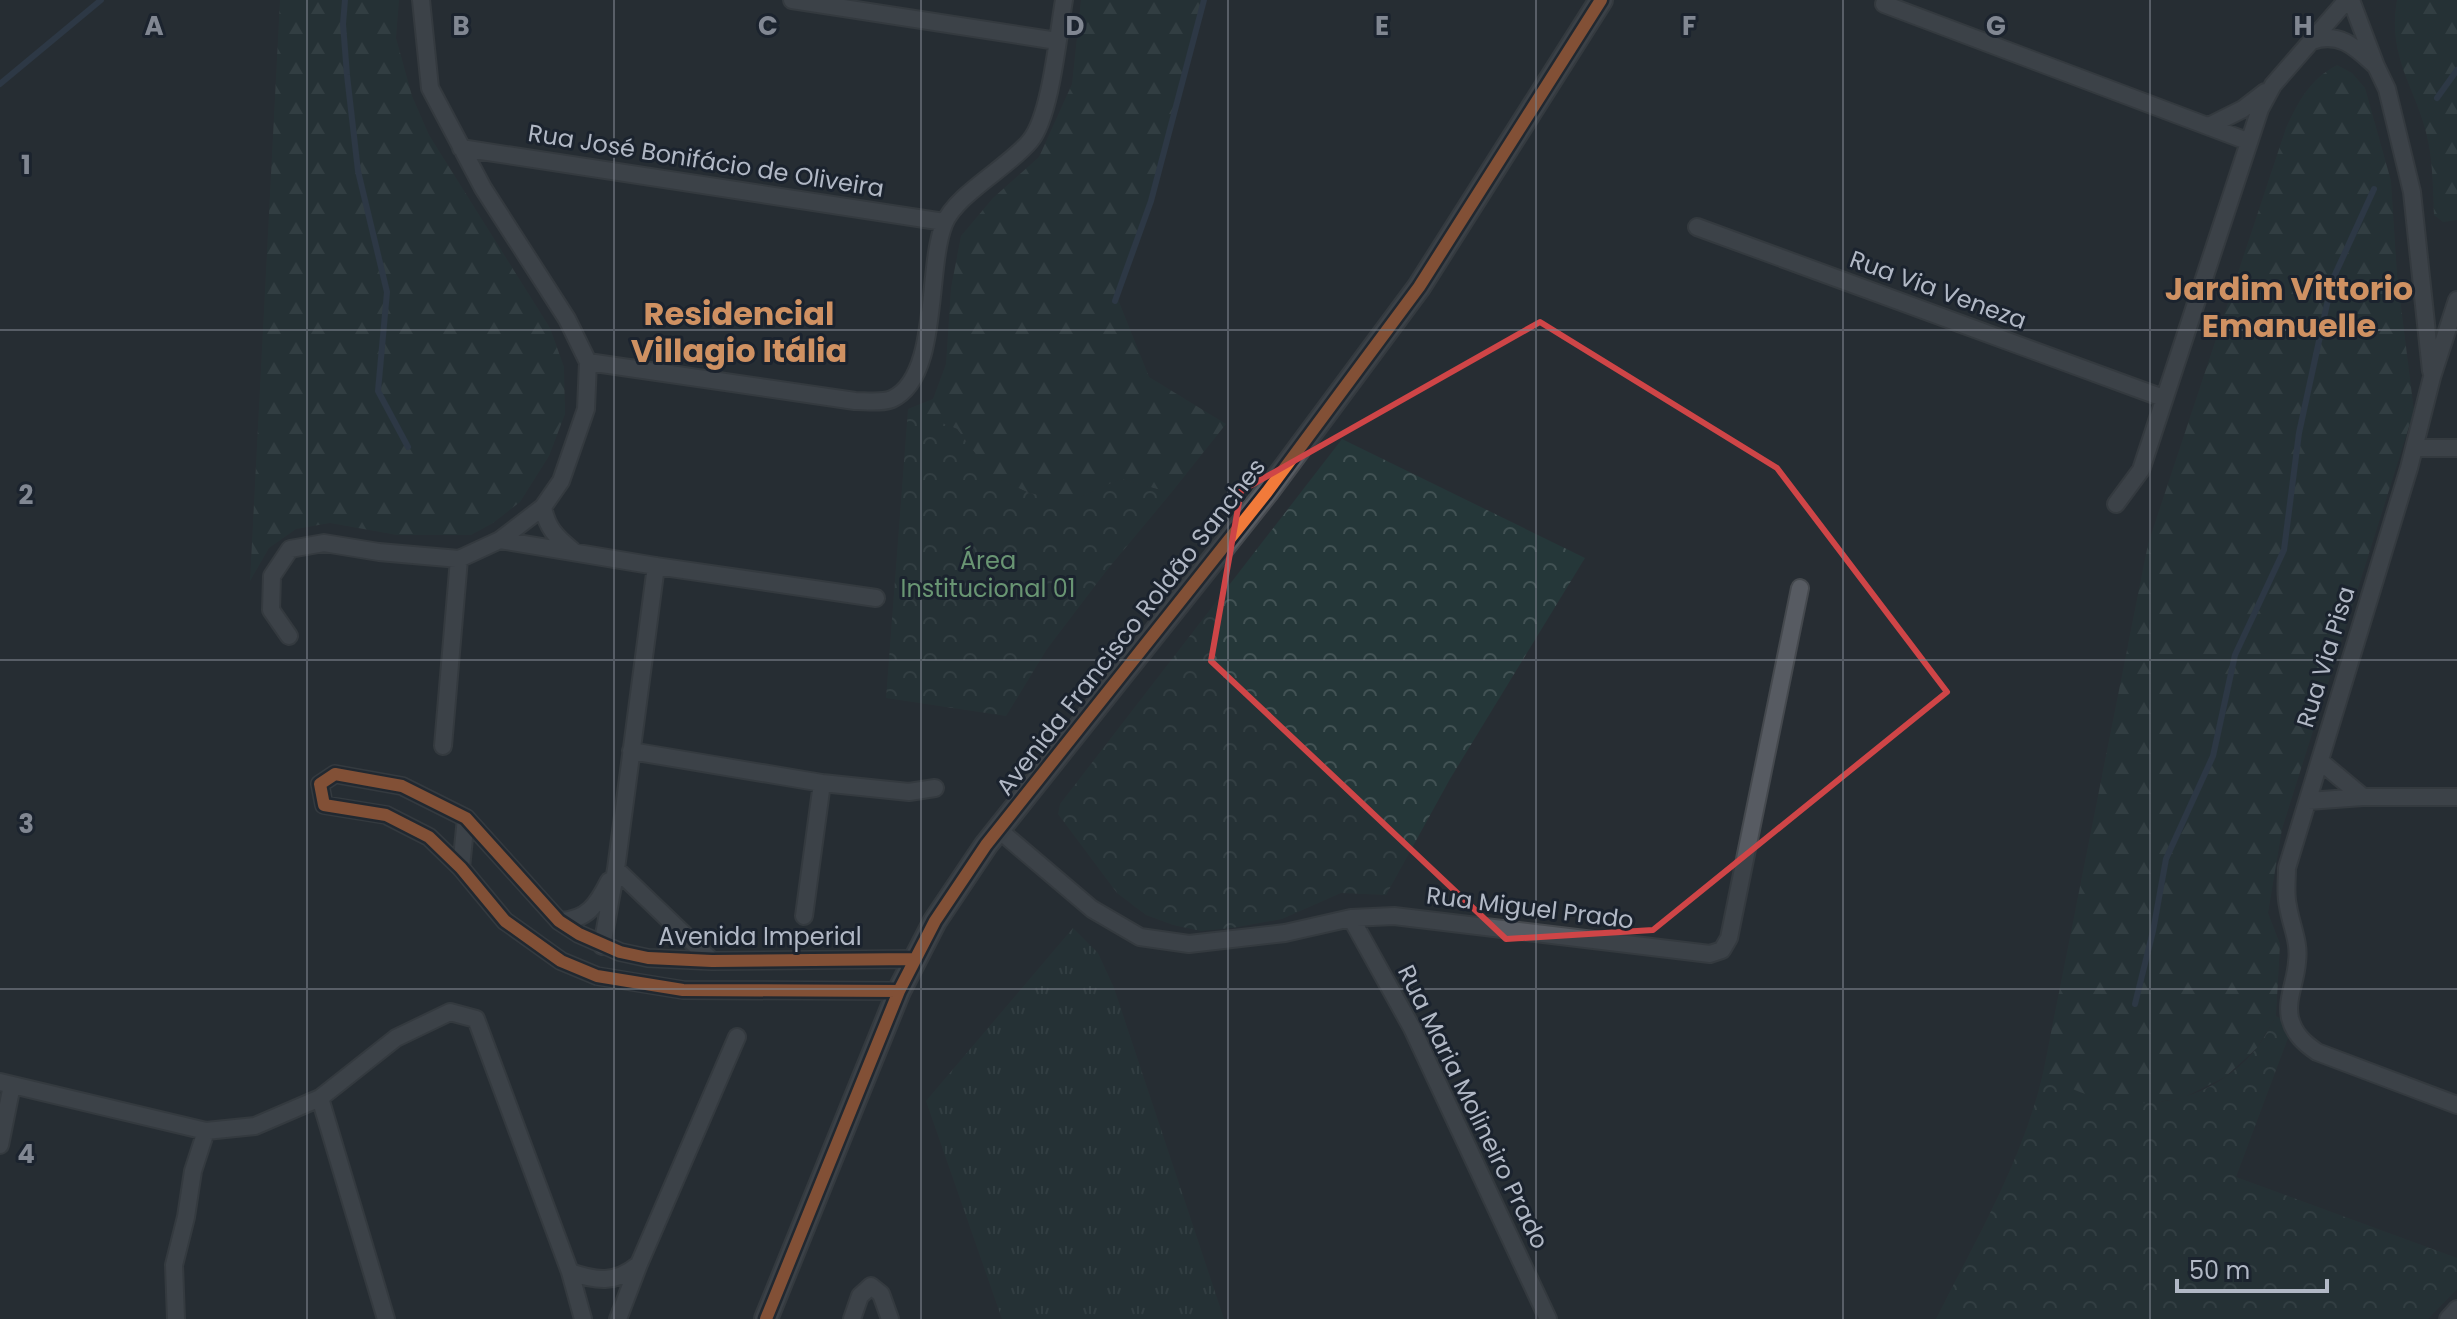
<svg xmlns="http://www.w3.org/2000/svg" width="2457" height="1319" viewBox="0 0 2457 1319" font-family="Poppins,sans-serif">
	<defs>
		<pattern id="grass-tufts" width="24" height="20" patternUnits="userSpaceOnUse" patternTransform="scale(2)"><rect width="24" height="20" fill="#253739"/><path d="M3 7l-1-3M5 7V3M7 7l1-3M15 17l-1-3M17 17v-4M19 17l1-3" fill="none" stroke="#425254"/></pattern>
		<pattern id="forest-firs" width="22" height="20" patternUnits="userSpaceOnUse" patternTransform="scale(2)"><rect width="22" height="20" fill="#253739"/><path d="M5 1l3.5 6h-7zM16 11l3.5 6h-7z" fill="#425254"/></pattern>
		<pattern id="park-crowns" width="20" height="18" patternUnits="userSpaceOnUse" patternTransform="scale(2)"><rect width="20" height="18" fill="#253739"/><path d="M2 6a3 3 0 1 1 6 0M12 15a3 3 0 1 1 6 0" fill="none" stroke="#425254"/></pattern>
	</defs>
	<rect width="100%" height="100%" fill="#272d33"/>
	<!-- grass -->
	<path fill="url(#grass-tufts)" d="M1073,928L1098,953L1114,988L1224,1319H1002L926,1101Z"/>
	<!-- forest -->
	<path fill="url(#forest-firs)" d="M280,0H399L396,38L412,96L429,135L550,328L564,367L565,414L549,456L520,502L493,523L471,535H397L330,523L296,529L269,548L250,581Z
		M1081,0H1204L1151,201L1117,297L1149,377L1226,424L1171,493L1121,479L1071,501L1029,493L992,476L957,429L908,409L933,399L946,364L951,288L961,236L993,198L1039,157L1072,84Z
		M2397,0H2457V220L2443,222L2434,215C2433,193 2433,168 2429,146C2420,92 2386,61 2397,0Z
		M2337,65L2352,73L2365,88L2391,181L2397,274L2414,411L2282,829L2268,913L2280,944L2276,1016L2257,1048L2225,1077L2185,1097L2143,1105L2100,1100L2063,1087L2043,1073L2148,544L2286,128C2298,102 2310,79 2337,65Z"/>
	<!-- park -->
	<path fill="url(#park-crowns)" d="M908,409L957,429L992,476L1029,493L1071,501L1121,479L1171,493L1107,570L1047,649L1006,716L886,698Z
		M1342,439L1585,558L1450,779L1386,895L1341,893L1282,919L1232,928L1201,931L1173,925L1146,915L1117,893L1058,814L1060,804Z
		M2276,1016L2283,1020L2288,1038L2236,1177L2457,1258V1289L2428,1319H1936C1976,1239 2023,1160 2043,1073C2111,1118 2202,1115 2257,1048C2264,1039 2270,1026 2276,1016Z"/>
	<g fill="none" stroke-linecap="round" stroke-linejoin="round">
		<!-- stream -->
		<path stroke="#35455b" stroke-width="6" d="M345,0L343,24L347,75L358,171L387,292L378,391L408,447
			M0,84L101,0
			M2437,98L2457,70
			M1115,301L1151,201L1204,0
			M2135,1004L2153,931L2166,859L2213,756L2235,655L2284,550L2299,433L2332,281L2374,189"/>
		<defs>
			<path id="street" d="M792,0L1057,41
				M1884,4L2247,141
				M2312,41C2340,31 2356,48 2376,66L2351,0
				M2376,66L2387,89L2412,192L2431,371
				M2209,126L2243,109L2265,92
				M461,148L944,222
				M1697,227L2163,398
				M2457,300L2432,377L2409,468L2287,868C2287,881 2285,894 2288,906C2291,926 2300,942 2297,962C2296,981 2286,999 2290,1018C2294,1034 2304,1043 2317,1052L2457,1105
				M588,362L855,401C866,401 883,403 892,399C940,377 926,269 944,224C956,194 1009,167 1030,141C1051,116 1058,34 1064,0
				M2414,448H2457
				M2116,504L2141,470L2260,109L2273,85L2347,0
				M543,507C547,528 556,537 572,550
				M500,540L656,566L876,598
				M289,636L271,610L272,576L290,549L324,543L379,552L459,559L500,540L543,507L561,481L586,409L588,362L567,319L483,188L430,88L421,0
				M443,746L459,559
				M631,751L822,783L909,792L935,788
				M2363,797H2457
				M2308,801L2363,797L2320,761
				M999,830L1092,909L1140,937L1189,944L1285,933L1351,918L1394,916L1710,954L1722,950L1729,938L1800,588
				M461,868L466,818
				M616,869L712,961
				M804,916L822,783
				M1351,918L1412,1028L1548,1319
				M560,921C587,920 597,905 609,881
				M602,946L616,869L656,566
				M899,991L683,990L597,976L561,961L505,921L461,868L429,837L386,815L324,805L320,784L335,774L402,786L466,818L559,921L579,934L620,952L648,958L712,961L915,959
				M0,1082L206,1131L255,1126L320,1098L396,1038L450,1012L476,1019L570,1272L583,1319
				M320,1098L386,1319
				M0,1145L12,1085
				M570,1272C596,1281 615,1284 638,1265
				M176,1319L174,1265L186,1217L193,1171L206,1131
				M618,1319L639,1264L737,1037
				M852,1319L860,1296L871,1286L881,1294L890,1319
				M2448,1319L2457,1309"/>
			<path id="secondary" d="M766,1319L899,991L935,921L986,845L1267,492L1419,287L1601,0"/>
		</defs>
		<!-- street casing -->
		<use href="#street" stroke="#45494e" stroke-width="20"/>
		<!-- secondary casing -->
		<use href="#secondary" stroke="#45494e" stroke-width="26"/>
		<!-- street -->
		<use href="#street" stroke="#575b62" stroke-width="16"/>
		<!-- secondary -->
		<use href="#secondary" stroke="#565a60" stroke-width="22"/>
		<defs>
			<path id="cycleway" d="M899,991L683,990L597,976L561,961L505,921L461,868L429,837L386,815L324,805L320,784L335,774L402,786L466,818L559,921L579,934L620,952L648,958L712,961L915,959
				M766,1319L899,991L935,921L986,845L1267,492L1419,287L1601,0"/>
		</defs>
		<!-- cycleway casing -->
		<use href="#cycleway" stroke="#1b232e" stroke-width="17"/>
		<!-- cycleway -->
		<use href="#cycleway" stroke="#f17a3a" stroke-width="12"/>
	</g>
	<!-- marked area -->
	<path d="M0 0H2457V1319H0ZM1540,322L1777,468L1947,692L1653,930L1506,939L1211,661L1241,491Z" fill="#272d33" fill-opacity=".55" fill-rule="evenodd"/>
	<path fill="none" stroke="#cf4547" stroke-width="6" stroke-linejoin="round" d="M1540,322L1777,468L1947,692L1653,930L1506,939L1211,661L1241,491Z"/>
	<!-- grid -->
	<path fill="none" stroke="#818792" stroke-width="2" stroke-opacity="0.55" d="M307,0V1319M614,0V1319M921,0V1319M1228,0V1319M1536,0V1319M1843,0V1319M2150,0V1319M0,330H2457M0,660H2457M0,989H2457"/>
	<g text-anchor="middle" stroke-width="6" stroke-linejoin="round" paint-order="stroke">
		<!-- street labels -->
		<g font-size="24" fill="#b1b8c5" stroke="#1b232e">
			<text transform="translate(706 161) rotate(9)" y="8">Rua José Bonifácio de Oliveira</text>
			<text transform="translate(1938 290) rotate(20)" y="8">Rua Via Veneza</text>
			<text transform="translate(1131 627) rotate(-52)" y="8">Avenida Francisco Roldão Sanches</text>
			<text transform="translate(2326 657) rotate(-73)" y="8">Rua Via Pisa</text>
			<text transform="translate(1530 908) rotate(7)" y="8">Rua Miguel Prado</text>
			<text x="760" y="945">Avenida Imperial</text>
			<text transform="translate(1473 1107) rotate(64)" y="8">Rua Maria Molineiro Prado</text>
		</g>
		<!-- park labels -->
		<g font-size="24" fill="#699573" stroke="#1b232e">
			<text x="988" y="569">Área<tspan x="988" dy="28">Institucional 01</tspan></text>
		</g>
		<!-- district labels -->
		<g font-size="32" font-weight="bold" fill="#cf9162" stroke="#1b232e">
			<text x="2289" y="300">Jardim Vittorio<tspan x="2289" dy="37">Emanuelle</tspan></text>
			<text x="739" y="325">Residencial<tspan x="739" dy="37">Villagio Itália</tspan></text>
		</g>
	</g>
	<g font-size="26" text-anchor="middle" font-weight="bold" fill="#818792" stroke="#1b232e" stroke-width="6" stroke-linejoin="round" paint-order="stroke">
		<text x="154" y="35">A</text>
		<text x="461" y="35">B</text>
		<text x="768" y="35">C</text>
		<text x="1075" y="35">D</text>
		<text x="1382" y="35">E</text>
		<text x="1689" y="35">F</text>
		<text x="1996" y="35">G</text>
		<text x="2303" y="35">H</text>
		<text x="26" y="174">1</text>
		<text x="26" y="504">2</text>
		<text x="26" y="833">3</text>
		<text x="26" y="1163">4</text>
	</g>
	<!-- scale -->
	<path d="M2177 1279v12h150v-12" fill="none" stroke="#b1b8c5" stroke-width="4"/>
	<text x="2189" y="1279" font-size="24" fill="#b1b8c5" stroke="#1b232e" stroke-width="6" paint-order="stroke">50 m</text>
</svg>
